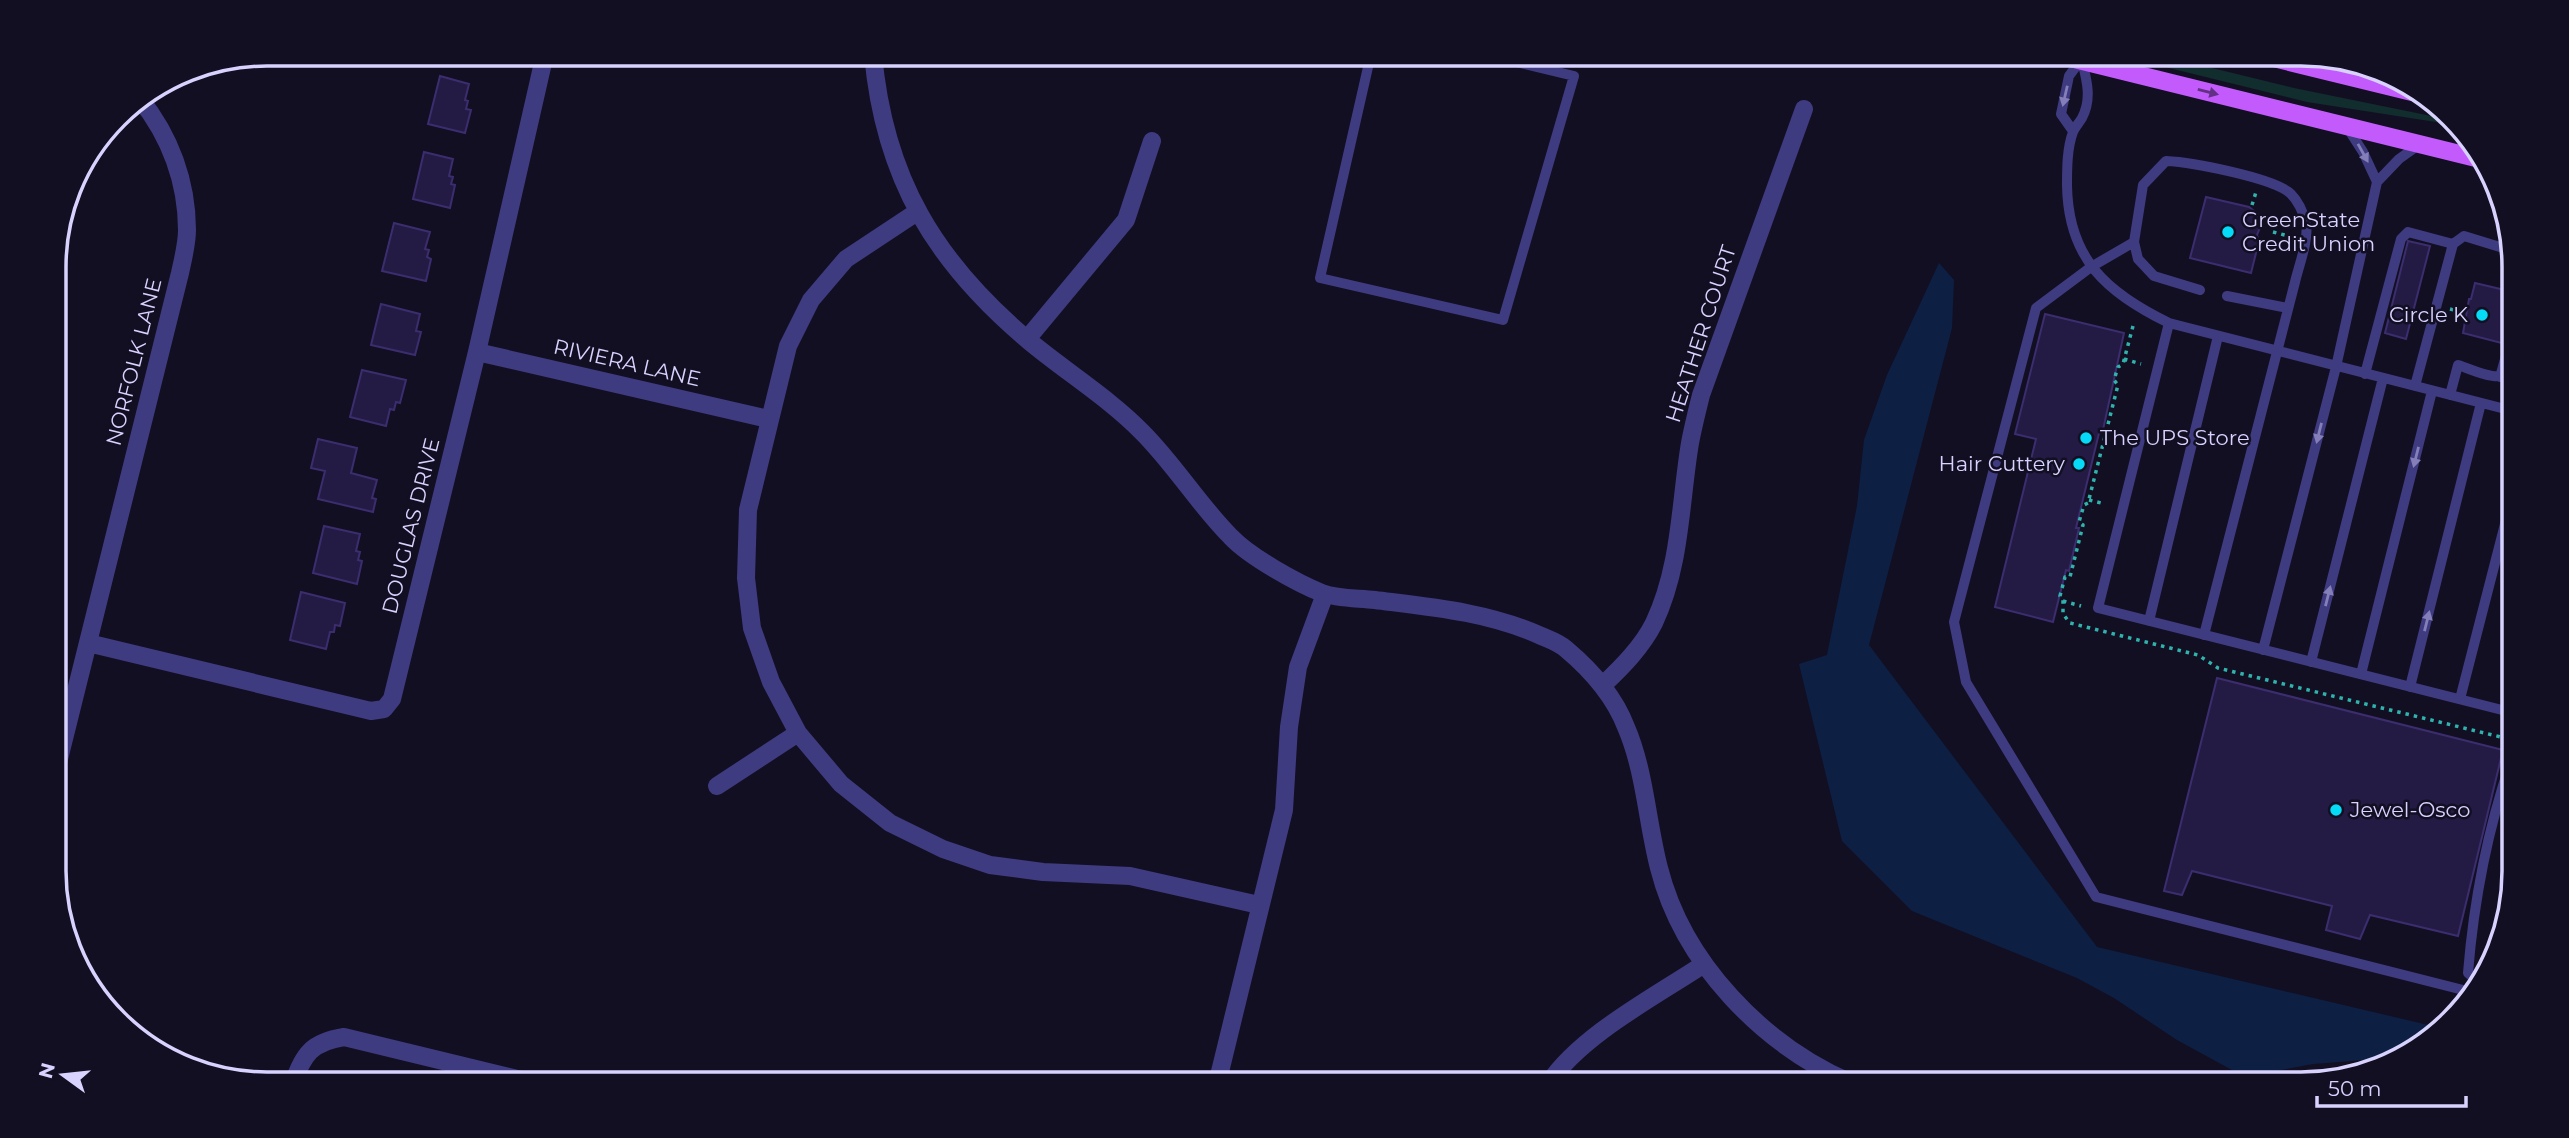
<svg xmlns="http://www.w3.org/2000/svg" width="2569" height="1138" viewBox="0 0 2569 1138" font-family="Montserrat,sans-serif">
	<rect width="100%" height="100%" fill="#120f23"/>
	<!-- green -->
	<path fill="#122d2d" d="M2163,56L2294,88L2446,119L2455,125L2307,102L2169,68L2161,65Z"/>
	<!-- water -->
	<path fill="#0d2044" d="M1939,263L1954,280L1952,328L1869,645L2097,947L2441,1028L2420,1048L2390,1058L2313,1064L2265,1073L2232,1070L2177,1040L2114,998L2077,978L1912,911L1842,841L1799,664L1827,655L1857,506L1864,440L1887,375Z"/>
	<!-- building -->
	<path fill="#241b44" stroke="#3c2d6f" stroke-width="2" d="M440,76L469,84L465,100L468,101L466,109L471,110L465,133L428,124Z
		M424,152L453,159L449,176L453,177L451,184L455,185L450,208L413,199Z
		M2206,197L2249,207L2259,215L2261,225L2257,235L2259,241L2251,273L2190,258Z
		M394,223L430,232L425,249L429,250L427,257L431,259L426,281L382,271Z
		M2408,241L2430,246L2406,339L2385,333Z
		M2475,283L2509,291L2505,308L2513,310V346L2463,333L2469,299H2471Z
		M381,304L420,314L416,331L421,332L415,355L371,345Z
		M2045,314L2124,333L2103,430L2100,429L2076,528H2079L2069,571L2066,570L2053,622L1995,607L2036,439L2015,434Z
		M362,370L406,380L400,403L396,402L394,410L390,409L386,426L350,417Z
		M318,439L357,448L351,473L377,480L372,498L376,499L373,512L318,499L325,471L311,468Z
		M324,526L360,534L356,551L360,552L358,560L362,561L357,584L313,573Z
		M301,592L345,603L340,626L335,625L334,632H330L326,649L290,640Z
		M2217,678L2503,750L2458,936L2370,915L2360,939L2326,930L2332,906L2192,871L2182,895L2164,891Z"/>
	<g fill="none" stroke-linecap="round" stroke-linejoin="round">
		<!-- path -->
		<path stroke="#31b3ad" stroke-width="3.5" stroke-dasharray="3.5 5" stroke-linecap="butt" d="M2252,205L2256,192
			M2273,232L2292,237
			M2450,309L2465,313
			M2133,326L2123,364L2118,367L2114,380L2118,385L2088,503L2084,505L2079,522L2083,525L2070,577H2065L2060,596L2063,600V614L2070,623L2198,655L2218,668L2509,739
			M2124,359L2141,364
			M2089,500L2105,504
			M2063,601L2081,606"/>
		<!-- service -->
		<path stroke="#3f3b81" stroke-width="10" d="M1371,54L1320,278L1503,320L1574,76L1483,54
			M2082,61C2087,81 2092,99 2082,118C2079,123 2075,127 2073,132C2067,148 2067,169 2067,185C2068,259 2107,293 2169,323L2513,411
			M2347,127L2363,152L2377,182
			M2073,131L2061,114L2069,76L2083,57
			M2134,242L2091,267L2036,308L1954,622L1966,682L2096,897L2475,993
			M2453,244L2464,236L2513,251
			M2200,290L2154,276L2138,259L2134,242L2143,185L2166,161C2191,162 2275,178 2291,194C2299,202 2303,212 2306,223C2309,240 2299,265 2295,282L2204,635
			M2227,296L2288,308
			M2169,323L2098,608L2514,713
			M2365,374L2401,239L2408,232L2453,244L2415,386
			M2500,377L2509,345
			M2450,395L2458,365C2474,370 2499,384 2513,371
			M2149,621L2218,336
			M2263,650L2336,367L2377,182L2399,159L2420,144
			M2311,662L2383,378
			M2361,674L2432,391
			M2410,687L2481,403
			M2460,699L2514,489
			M2510,712L2514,695
			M2485,975L2476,980L2468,973C2474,898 2489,823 2514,752"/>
		<!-- minor -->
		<path stroke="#3f3b81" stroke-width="18" d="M873,54C884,178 935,262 1029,341C1065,371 1110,399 1142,432C1175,465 1199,505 1231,537C1250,557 1297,583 1322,593C1338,599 1358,598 1375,600C1431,607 1487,612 1539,635C1548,639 1558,642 1566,649C1591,670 1614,696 1626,727C1645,771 1647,822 1659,868C1683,963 1763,1045 1851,1083
			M917,212L846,259L811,300L788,346L748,510L746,578L752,628L771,682L798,733L841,784L890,823L943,849L990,865L1043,872L1130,876L1259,905
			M1027,339L1126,220L1152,141
			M477,352L768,419
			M88,643L371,711L384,709L392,699L477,352L545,54
			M1603,685C1622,667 1642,647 1654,623C1681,566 1680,503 1690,443C1693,427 1697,411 1701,395L1804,109
			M56,771L180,273C183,259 187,244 187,230C187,182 170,136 140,99
			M717,786L798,733
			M1549,1083C1581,1035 1656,996 1704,964
			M293,1084C303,1054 312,1042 344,1037L538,1084
			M1217,1084L1284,810L1289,727L1298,667L1325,594"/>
		<!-- primary -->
		<path stroke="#c35bfc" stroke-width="18" d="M2054,54L2480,159
			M2257,54L2412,92"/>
	</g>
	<!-- one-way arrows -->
	<defs><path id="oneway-solid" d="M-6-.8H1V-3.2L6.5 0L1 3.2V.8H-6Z" transform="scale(1.75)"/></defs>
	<use fill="#623185" href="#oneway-solid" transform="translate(2208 92) rotate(14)"/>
	<g fill="#847fb9">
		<use href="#oneway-solid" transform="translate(2065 96) rotate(103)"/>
		<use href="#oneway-solid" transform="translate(2363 153) rotate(61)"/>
		<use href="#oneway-solid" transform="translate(2319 433) rotate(104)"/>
		<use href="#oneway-solid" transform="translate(2416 457) rotate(104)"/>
		<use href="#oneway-solid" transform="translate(2328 596) rotate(-76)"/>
		<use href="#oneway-solid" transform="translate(2427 621) rotate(-76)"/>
	</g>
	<!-- markers -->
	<g fill="#05daf6" stroke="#120f23" stroke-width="2.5">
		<circle cx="2228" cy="232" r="7"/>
		<circle cx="2482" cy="315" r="7"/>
		<circle cx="2086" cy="438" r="7"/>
		<circle cx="2079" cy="464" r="7"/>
		<circle cx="2336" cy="810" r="7"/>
	</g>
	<g text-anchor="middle" stroke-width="5" stroke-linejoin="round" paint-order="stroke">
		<!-- poi labels -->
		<g font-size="21" fill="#d8d2fe" stroke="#120f23" text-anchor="start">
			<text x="2242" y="227">GreenState<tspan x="2242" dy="24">Credit Union</tspan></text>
			<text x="2468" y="322" text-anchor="end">Circle K</text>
			<text x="2100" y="445">The UPS Store</text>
			<text x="2065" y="471" text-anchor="end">Hair Cuttery</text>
			<text x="2350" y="817">Jewel-Osco</text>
		</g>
		<!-- street labels -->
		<g font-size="21" fill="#d8d2fe" stroke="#120f23">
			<text transform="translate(1701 334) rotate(-72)" y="7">HEATHER COURT</text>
			<text transform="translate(134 362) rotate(-76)" y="7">NORFOLK LANE</text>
			<text transform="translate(627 363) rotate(13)" y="7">RIVIERA LANE</text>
			<text transform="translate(411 526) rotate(-76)" y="7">DOUGLAS DRIVE</text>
		</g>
	</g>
	<!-- crop -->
	<path d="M0 0H2569V1138H0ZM267 66H2301A201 201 0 0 1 2502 267V871A201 201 0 0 1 2301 1072H267A201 201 0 0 1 66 871V267A201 201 0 0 1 267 66Z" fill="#120f23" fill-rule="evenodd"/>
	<path fill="none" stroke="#d8d2fe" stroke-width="3.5" d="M267 66H2301A201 201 0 0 1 2502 267V871A201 201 0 0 1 2301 1072H267A201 201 0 0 1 66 871V267A201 201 0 0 1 267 66Z"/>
	<!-- north arrow -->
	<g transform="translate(63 1075) rotate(285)" stroke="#120f23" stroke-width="5" paint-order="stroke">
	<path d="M0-5L12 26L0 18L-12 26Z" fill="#d8d2fe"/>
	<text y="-10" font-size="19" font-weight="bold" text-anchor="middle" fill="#d8d2fe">N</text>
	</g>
	<!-- scale -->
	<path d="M2317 1096v10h149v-10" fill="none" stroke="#d8d2fe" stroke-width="3.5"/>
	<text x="2328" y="1096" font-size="21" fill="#d8d2fe" stroke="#120f23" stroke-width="5" paint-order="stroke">50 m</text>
</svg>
